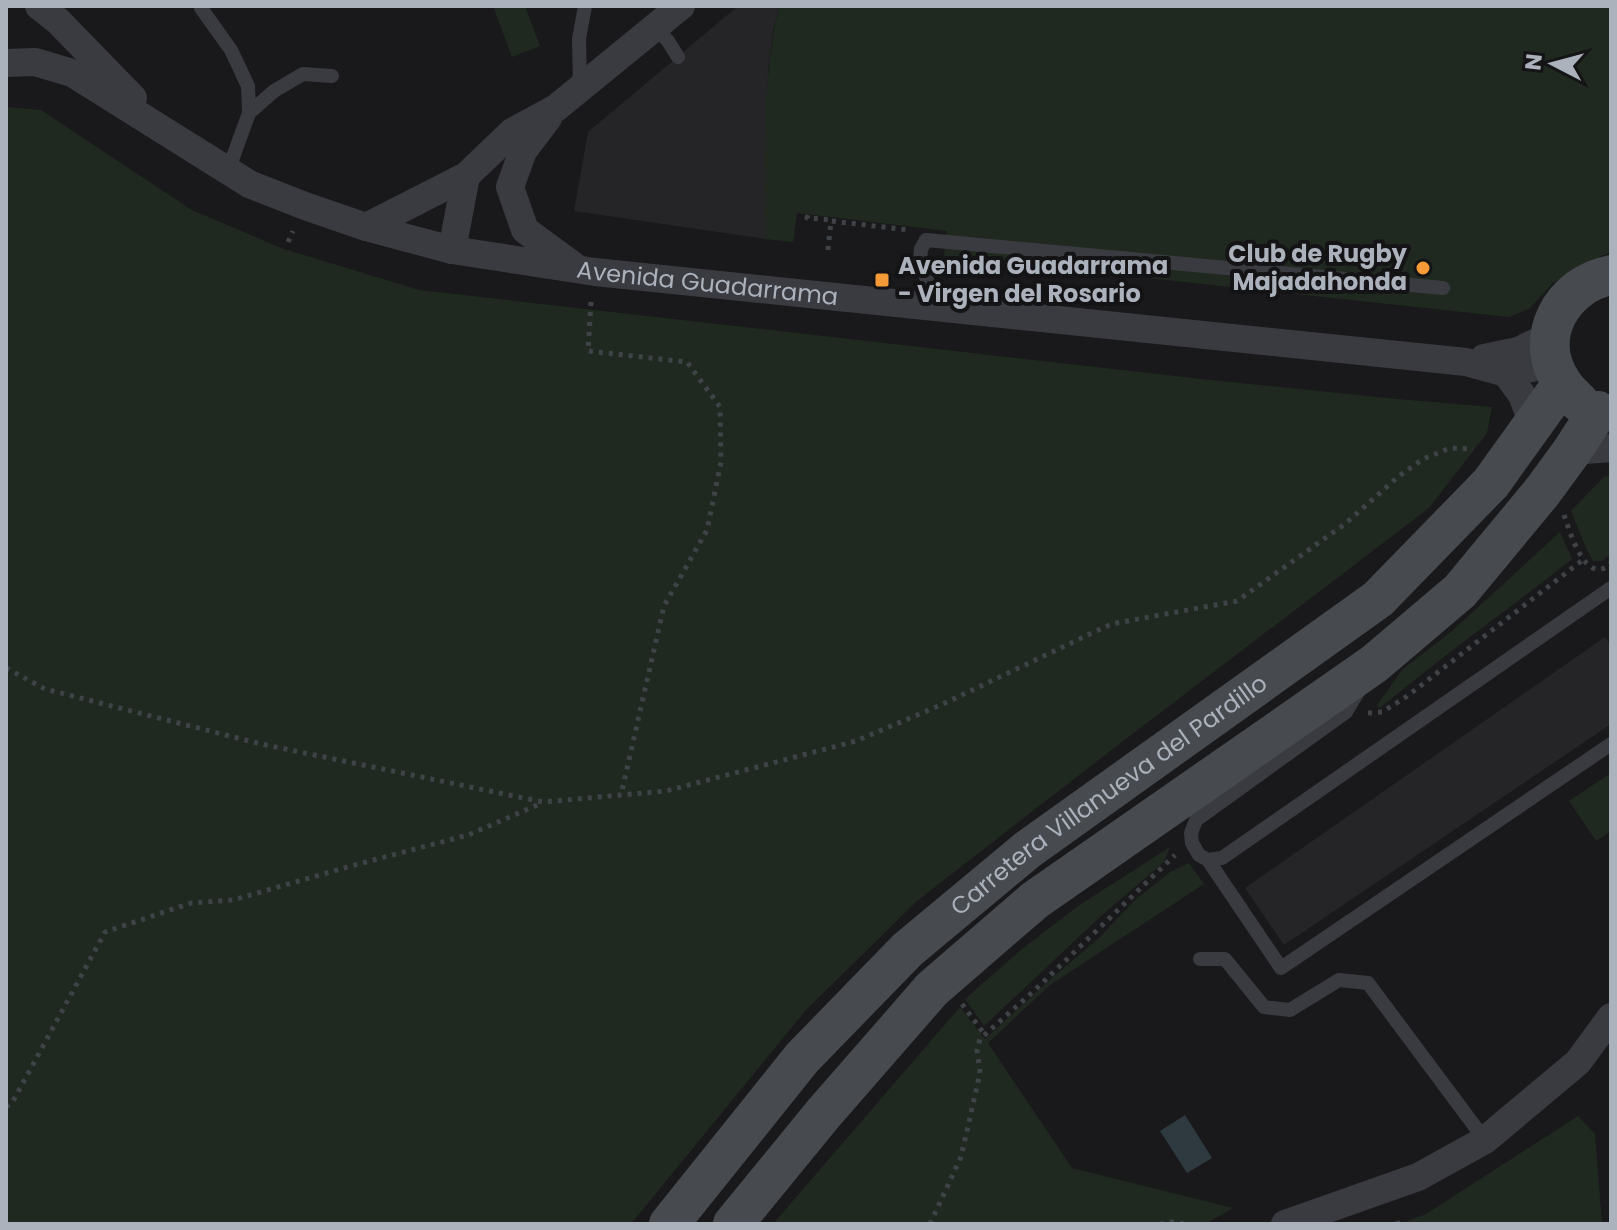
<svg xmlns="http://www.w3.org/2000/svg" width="1617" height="1230" viewBox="0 0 1617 1230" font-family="Poppins,sans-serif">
	<rect width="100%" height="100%" fill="#19191b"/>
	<!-- built -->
	<path fill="#252528" d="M738,6H779L773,31L768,72L765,239L574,211L588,132Z
		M1605,637L1611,646V724L1284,945L1245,888Z"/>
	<!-- green -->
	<path fill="#202920" d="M493,6H525L540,46L512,57Z
		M779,6H1611V252L1590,261L1553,283L1529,309L1509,317L944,256L947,231L797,213L793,242L765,239C766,162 761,81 779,6Z
		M6,107L41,110L192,210L281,248L419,290L1210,380L1397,399L1492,407L1487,433L1429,508L1114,748L917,901L806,1010L631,1224H6Z
		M1605,476L1611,478V554L1602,561H1593L1586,548L1571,511Z
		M1560,532L1572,559C1509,609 1442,656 1380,708L1377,706L1379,702L1403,669L1452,631Z
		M1611,773V831L1596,841L1569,801Z
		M1170,847L1164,862L1100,917L984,1026L965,999L1022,949L1078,906Z
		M1189,863L1204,884L1050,985L988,1043L1072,1168L1233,1208L1205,1224H773L960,1007L985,1039L1053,977L1099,938L1134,901L1170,872Z
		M1578,1116L1595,1134L1602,1224H1400L1426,1214Z"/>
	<!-- water -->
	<path fill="#2e3a3f" d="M1185,1115L1212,1158L1187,1173L1160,1131Z"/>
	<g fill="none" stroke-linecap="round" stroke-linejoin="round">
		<!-- path -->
		<path stroke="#3f4347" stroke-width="5" stroke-dasharray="4 6" stroke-linecap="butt" d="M808,215L807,218L832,220
			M288,242L293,231
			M828,250L831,221L909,230
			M591,302L588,351L687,362L720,407L721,462L707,530L664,606L621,795
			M1564,515C1570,532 1586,588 1611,563
			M6,668L45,689L261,744L543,802L666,791L856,741L943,704L1111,624L1237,601L1345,524L1399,476L1423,459L1450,448L1473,449
			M1368,713L1382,712L1406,697L1584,559
			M962,1004L985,1035
			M6,1107L12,1103L105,932L191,903L233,900L351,866L468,835L542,803
			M1397,1221L1398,1224
			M930,1224L961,1157L980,1073L977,1050L980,1039L1036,989L1175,855
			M1160,1224L1171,1222L1185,1224"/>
		<!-- lane -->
		<path stroke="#393b40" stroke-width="14" d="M201,8L231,50L248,86L249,113
			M655,27L668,41L678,57
			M580,88L579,39L585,6
			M228,171L249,113L274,91L303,74L332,76
			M936,306L920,260L921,249L926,240L1443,288
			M1358,692L1346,712L1196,820L1191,833L1192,843L1199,855L1208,860L1222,858L1611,588
			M1208,860L1281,968L1611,744
			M1200,959H1225L1264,1007L1290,1010L1339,980L1368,983L1485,1140"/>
		<!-- street -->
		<g stroke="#393b40" stroke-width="28">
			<path d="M39,6L58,21L133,98"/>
			<path id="s1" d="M6,63L35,62L72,73L249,184L305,206L366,227L452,250L595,272L1466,362L1506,373L1552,364"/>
			<path d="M548,118L523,151L510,187L525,230L574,266"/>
			<path d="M366,227L466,176L512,132L556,108L681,6"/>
			<path d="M452,250L466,176"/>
			<path d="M1484,358L1518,351L1551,335"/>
			<path d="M1506,373L1522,395L1533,424"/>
			<path d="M1572,451L1611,448"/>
			<path d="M1285,1224L1418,1177L1485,1140L1578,1062L1611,1017"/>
		</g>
		<!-- secondary -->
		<g stroke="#474b50" stroke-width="40">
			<path d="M1579,402C1573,396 1566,390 1562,383C1532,338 1561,285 1611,275"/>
			<path id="s2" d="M669,1224L802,1058L908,949L1027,850L1378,599L1491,483L1562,384"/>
			<path d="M733,1224L823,1114L932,989L1035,900L1374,664L1460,591L1542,492L1572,451L1598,411"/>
		</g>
	</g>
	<!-- markers -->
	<g fill="#f59a36" stroke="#141416" stroke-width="3">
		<circle cx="1423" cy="268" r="8"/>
		<rect x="874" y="272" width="16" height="16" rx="4"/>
	</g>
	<g text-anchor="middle" stroke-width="8" stroke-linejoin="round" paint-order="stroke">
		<!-- poi labels -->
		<g font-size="24" font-weight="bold" fill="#abb2bb" stroke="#141416" text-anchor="end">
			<text x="1407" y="262">Club de Rugby<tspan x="1407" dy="28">Majadahonda</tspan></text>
			<text x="898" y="274" text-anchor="start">Avenida Guadarrama<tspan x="898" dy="28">- Virgen del Rosario</tspan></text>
		</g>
		<!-- street labels -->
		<g font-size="24" fill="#abb2bb" stroke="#141416">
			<text dy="8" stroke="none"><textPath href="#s1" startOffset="748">Avenida Guadarrama</textPath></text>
			<text dy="8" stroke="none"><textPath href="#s2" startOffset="618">Carretera Villanueva del Pardillo</textPath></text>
		</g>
	</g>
	<!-- border -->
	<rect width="1617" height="1230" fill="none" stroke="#abb2bb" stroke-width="16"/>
	<!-- north arrow -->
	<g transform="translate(1553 64) rotate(276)" stroke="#141416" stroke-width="6" paint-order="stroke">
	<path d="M0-6L14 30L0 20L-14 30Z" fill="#abb2bb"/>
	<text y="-12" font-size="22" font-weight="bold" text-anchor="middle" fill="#abb2bb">N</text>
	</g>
</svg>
